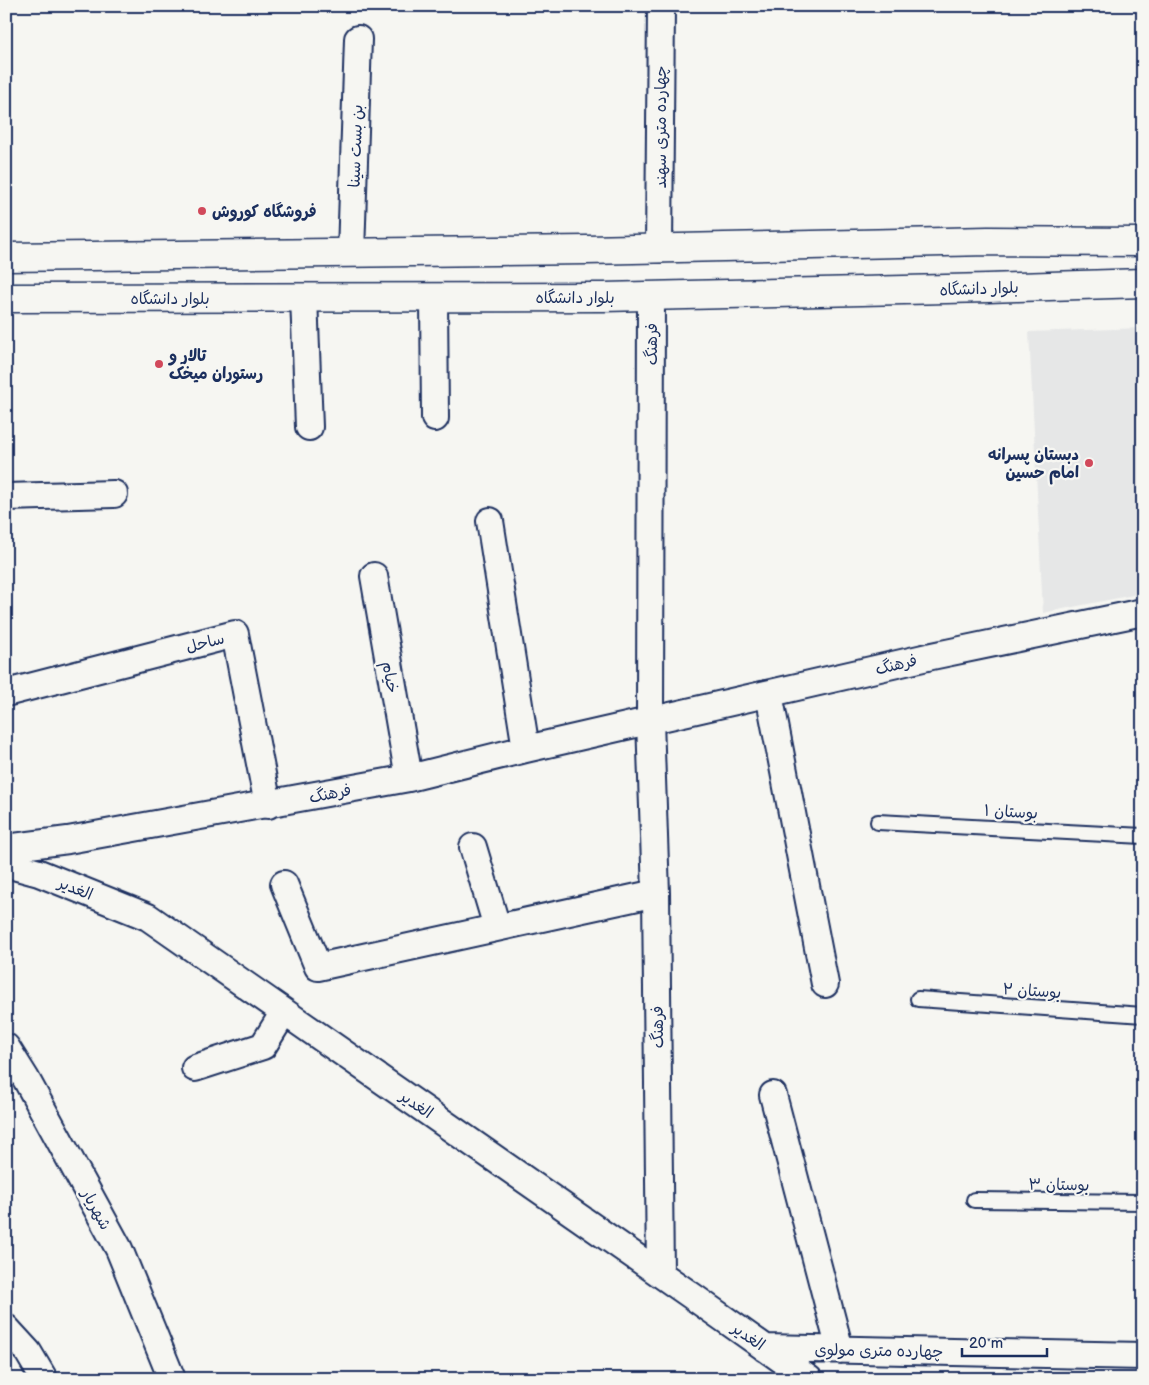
<svg xmlns="http://www.w3.org/2000/svg" width="1149" height="1385" viewBox="0 0 1149 1385" font-family="'Balsamiq Sans','Playpen Sans Arabic',sans-serif">
	<rect width="100%" height="100%" fill="#f6f6f2"/>
	<filter id="ink" filterUnits="userSpaceOnUse"><feTurbulence type="fractalNoise" baseFrequency=".02" numOctaves="2"/><feDisplacementMap in="SourceGraphic" scale="10" xChannelSelector="R" yChannelSelector="G"/><feConvolveMatrix kernelMatrix="1 2 1 2 8 2 1 2 1" color-interpolation-filters="sRGB"/></filter>
	<g filter="url(#ink)">
		<!-- built -->
		<path fill="#e6e7e7" d="M1143,328V593L1043,613L1029,332Z"/>
		<g fill="none" stroke-linecap="round" stroke-linejoin="round">
			<defs>
				<path id="service" d="M878,822L1143,836
					M918,999L1143,1015
					M974,1200L1143,1202"/>
				<path id="minor" d="M659,249L661,6
					M351,253L358,39
					M651,296L650,721L656,893L660,1274
					M304,297L309,427
					M434,297L435,418
					M6,497L114,494
					M490,521L526,749
					M374,576L409,778
					M6,693L235,634L268,805
					M769,694L825,984
					M473,847L497,927
					M6,848L68,840L409,778L526,749L932,656L1143,612
					M6,864L39,873L148,917L692,1296L809,1379
					M284,884L318,967L656,893
					M6,1047L26,1079L119,1249L172,1379
					M195,1068L263,1046L284,1012
					M773,1095L840,1350
					M6,1328L28,1352L44,1379
					M765,1348L1143,1356"/>
				<path id="secondary" d="M6,257L587,250L988,241L1143,242
					M6,298L604,297L988,288L1143,283"/>
			</defs>
			<!-- service casing -->
			<use href="#service" stroke="#1b2f5e" stroke-width="18"/>
			<!-- minor casing -->
			<use href="#minor" stroke="#1b2f5e" stroke-width="30"/>
			<!-- secondary casing -->
			<use href="#secondary" stroke="#1b2f5e" stroke-width="31"/>
			<!-- service -->
			<use href="#service" stroke="#f6f6f2" stroke-width="14"/>
			<!-- minor -->
			<use href="#minor" stroke="#f6f6f2" stroke-width="26"/>
			<!-- secondary -->
			<use href="#secondary" stroke="#f6f6f2" stroke-width="28"/>
		</g>
	</g>
	<!-- markers -->
	<g fill="#d1495b" stroke="#f6f6f2" stroke-width="2">
		<circle cx="202" cy="211" r="5"/>
		<circle cx="159" cy="364" r="5"/>
		<circle cx="1089" cy="463" r="5"/>
	</g>
	<g text-anchor="middle" stroke-width="4.5" stroke-linejoin="round" paint-order="stroke">
		<!-- street labels -->
		<g font-size="16" fill="#1b2f5e" stroke="#f6f6f2">
			<text transform="translate(660 127) rotate(-90)" y="6">چهارده متری سهند</text>
			<text transform="translate(355 146) rotate(-88)" y="6">بن بست سینا</text>
			<text transform="translate(979 288) rotate(-2)" y="6">بلوار دانشگاه</text>
			<text x="575" y="303">بلوار دانشگاه</text>
			<text x="170" y="304">بلوار دانشگاه</text>
			<text transform="translate(651 344) rotate(-90)" y="6">فرهنگ</text>
			<text transform="translate(205 642) rotate(-14)" y="6">ساحل</text>
			<text transform="translate(896 664) rotate(-13)" y="6">فرهنگ</text>
			<text transform="translate(391 677) rotate(80)" y="6">خیام</text>
			<text transform="translate(330 793) rotate(-11)" y="6">فرهنگ</text>
			<text transform="translate(1011 811) rotate(3)" y="6">بوستان ۱</text>
			<text transform="translate(76 888) rotate(22)" y="6">الغدیر</text>
			<text transform="translate(1032 990) rotate(4)" y="6">بوستان ۲</text>
			<text transform="translate(657 1027) rotate(-91)" y="6">فرهنگ</text>
			<text transform="translate(417 1104) rotate(35)" y="6">الغدیر</text>
			<text transform="translate(1059 1184) rotate(1)" y="6">بوستان ۳</text>
			<text transform="translate(97 1209) rotate(61)" y="6">شهریار</text>
			<text transform="translate(749 1336) rotate(35)" y="6">الغدیر</text>
			<text transform="translate(879 1350) rotate(1)" y="6">چهارده متری مولوی</text>
		</g>
		<!-- poi labels -->
		<g font-size="16" font-weight="bold" fill="#1b2f5e" stroke="#f6f6f2" text-anchor="start">
			<text x="212" y="217">فروشگاه کوروش</text>
			<text x="169" y="361">تالار و<tspan x="169" dy="18">رستوران میخک</tspan></text>
			<text x="1079" y="460" text-anchor="end">دبستان پسرانه<tspan x="1079" dy="18">امام حسین</tspan></text>
		</g>
	</g>
	<!-- margin -->
	<rect width="1149" height="1385" fill="none" stroke="#f6f6f2" stroke-width="25"/>
	<rect x="12" y="12" width="1124" height="1360" fill="none" stroke="#1b2f5e" stroke-width="2" filter="url(#ink)"/>
	<!-- scale -->
	<path d="M962 1348v8h85v-8" fill="none" stroke="#1b2f5e" stroke-width="2.5"/>
	<text x="969" y="1348" font-size="15" fill="#1b2f5e" stroke="#f6f6f2" stroke-width="4" paint-order="stroke">20 m</text>
</svg>
